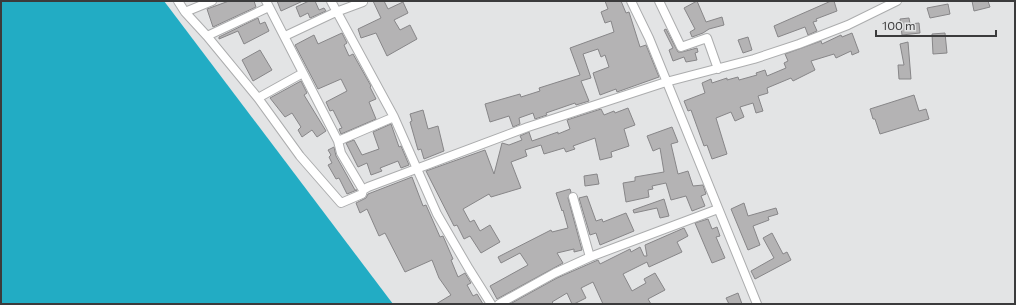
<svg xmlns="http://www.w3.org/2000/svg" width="1016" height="305" viewBox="0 0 1016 305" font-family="Commissioner,sans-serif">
	<rect width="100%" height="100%" fill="#e3e4e5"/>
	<!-- water -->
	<path fill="#22acc4" d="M1,1H164L393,304H1Z"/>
	<!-- building -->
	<path fill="#b4b3b4" stroke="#878688" d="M229,1H254L256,7L213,27L207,9Z
		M277,1H303L281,11Z
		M309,1H315L319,10L324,8L326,11L310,18L308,13L300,17L296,7Z
		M373,1H384L388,9L403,2L408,13L394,20L400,30L410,25L417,39L387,56L376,33L361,38L358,29L381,18Z
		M605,1H621L626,13L629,12L640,47L646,45L659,77L617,92L616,89L600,95L593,73L609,67L605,55L601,57L598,49L583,54L591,78L581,81L589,101L576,105L575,103L546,113L547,115L535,119L533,113L519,118L520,124L513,127L509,116L490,122L485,104L520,94L521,97L540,91L539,88L580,75L570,48L614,32L611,21L605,23L601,12L608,9Z
		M697,1L706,22L722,17L724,25L709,29L703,33L692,37L690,32L695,29L684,8Z
		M831,1H834L837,11L816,19L817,21L813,22L817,31L808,35L805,27L778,37L774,26Z
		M972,1H988L990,7L974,11Z
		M948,4L950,14L930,18L927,8Z
		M258,18L260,24L265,22L269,31L244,44L238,31L219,39V37Z
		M909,18L910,24L919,23L920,33L902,35L900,19Z
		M666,29L678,52H682L697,48L698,52L695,53L697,60L686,62L684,57L673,61L669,50L673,48L664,30Z
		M342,33L347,43L344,45L349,56L353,54L371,86L370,87L376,99L369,102L376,119L341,134L339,129L342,128L333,110L330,111L326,102L347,91L341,79L318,89L295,45L314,35L318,44Z
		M852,33L859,52L852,55L851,51L836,58L834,54L811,61L815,70L793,81L791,78L767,88L768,93L758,96L763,111L756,113L753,103L740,107L744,117L735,121L731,112L716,118L727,154L712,159L707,145L704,146L691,110L688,111L684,101L705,93L702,83L711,79L712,83L727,78V80L738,77L739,80L757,75L756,73L765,70L767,76L786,68L784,63L788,61L785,54L821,41L822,44L841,35L842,37Z
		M945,33L947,53L933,54L932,34Z
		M748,37L752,50L743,53L738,40Z
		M908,42L911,79H899L898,65H904L900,44Z
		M260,50L272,70L253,81L242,60Z
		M301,81L307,93L304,95L326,131L317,137L312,130L302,137L298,130L301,127L292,113L285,117L270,98Z
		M914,95L919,111L926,109L929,119L880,134L875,119H873L870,109Z
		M628,108L635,125L624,129L629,146L611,152L612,157L600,160L595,138L573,146L575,149L566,152L564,148L544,154L541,145L525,150L527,156L511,162L521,188L491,197L489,194L463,209L470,222L474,220L480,231L490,225L500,242L481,253L470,236L464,239L457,225L454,226L426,171L485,150L494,174L502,143L509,145L522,140L520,136L529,132L532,141L558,132V134L570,129L567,120L601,109L604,115L614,111L615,113Z
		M423,110L428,129L438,126L444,151L424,159L421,149L418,150L410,122L412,121L410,114Z
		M391,124L399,147L401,146L409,165L401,168L398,161L380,168L382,171L371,175L367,163L358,167L346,143L354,140L362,155L379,149L373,132Z
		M672,127L678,142L671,144L678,174L688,171L693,186L703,185L706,194L701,196L705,206L692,211L686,196L671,200L666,183L652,186L653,189L648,190L649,197L626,202L623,183L635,181V177L664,172L660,148L653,151L647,136Z
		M334,147L336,156L355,190H357L347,194L339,178L336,179L328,165L332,163L329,157L331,155L328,150Z
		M597,174L599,184L585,186L584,176Z
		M412,177L423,206L426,205L440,237L443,236L453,259L451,260L458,277L465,273L471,283L467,285L473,296L477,294L483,304H436L451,295L439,278L432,260L405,272L385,233L379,236L367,209L360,213L356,203L366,198L368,194Z
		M570,189L571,192L568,198L582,250L574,252V249L557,253L563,263L497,299L490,286L528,265L520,253L501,263L498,257L551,230L552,232L568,228L563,210L562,211L556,193Z
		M587,196L596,221L602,219L603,222L626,213L634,231L600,245L596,233L590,235L579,198Z
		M664,199L669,216L660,218L657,208L634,213L633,210Z
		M744,203L748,216L776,208L778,214L768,217L769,220L753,226L760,245L748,250L731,209Z
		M708,219L712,229L717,227L720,236L716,237L725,258L712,263L695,223Z
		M684,228L688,236L677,242L682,252L649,267L647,262L623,274L632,291L646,283L644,279L655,273L665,290L648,299L651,304H603L593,282L581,288L586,298L574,304H572L567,293L552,302L554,304H510L557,278L598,260L600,264L630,249L631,252L640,247L644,256H647L645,245Z
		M772,233L783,254L787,252L791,260L755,279L751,271L774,258L763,238Z
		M738,293L742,304H729L726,298Z"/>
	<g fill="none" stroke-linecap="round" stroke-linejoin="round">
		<defs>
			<path id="street" d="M178,1L185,12L207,36L258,98L300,156L341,203L362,194L363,190L368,187L528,127L666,82L754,59L799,44L848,25L897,1
				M266,1L338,141L341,153L363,190
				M331,1L394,117L437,214L469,269L491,304
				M631,1L649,38L757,304
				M659,1L681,47L707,38L718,69
				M185,12L212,1
				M207,36L269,7
				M285,36L336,12L363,2
				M258,98L303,73
				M338,141L394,117
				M573,197L590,257
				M499,304L555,273L590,257L718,209"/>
		</defs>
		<!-- street casing -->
		<use href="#street" stroke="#acadae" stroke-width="10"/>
		<!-- street -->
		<use href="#street" stroke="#fff" stroke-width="8"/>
	</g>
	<!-- border -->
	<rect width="1016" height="305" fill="none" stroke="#3b3b3c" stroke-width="4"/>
	<!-- scale -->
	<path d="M876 30v6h120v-6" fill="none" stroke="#3b3b3c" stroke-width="2"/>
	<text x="882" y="30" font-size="12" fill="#3b3b3c" stroke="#e3e4e5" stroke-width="3" paint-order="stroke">100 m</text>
</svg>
